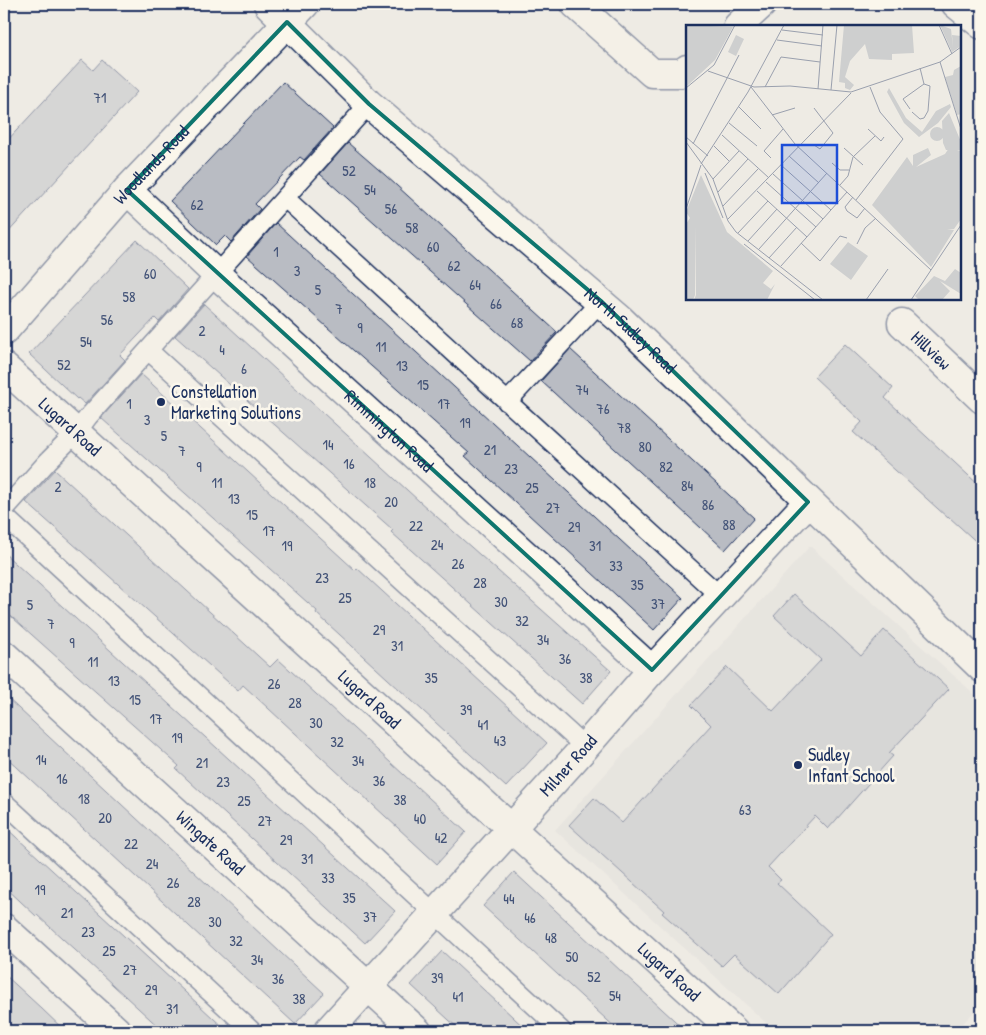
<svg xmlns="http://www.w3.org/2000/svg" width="986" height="1035" viewBox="0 0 986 1035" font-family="'Patrick Hand',sans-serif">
	<rect width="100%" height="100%" fill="#eeebe4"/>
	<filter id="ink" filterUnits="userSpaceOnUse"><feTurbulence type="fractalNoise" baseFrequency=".02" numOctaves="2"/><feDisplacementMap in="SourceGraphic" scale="10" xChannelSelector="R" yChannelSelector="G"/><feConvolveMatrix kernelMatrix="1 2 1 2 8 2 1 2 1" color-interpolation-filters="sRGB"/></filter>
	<g filter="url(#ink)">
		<!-- built -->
		<path fill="#deddda" d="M810,546L982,701V1003L956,1031H775L555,830Z"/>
		<!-- building -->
		<path fill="#b9bcc3" stroke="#1b2f5e" d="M82,60L93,70L102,60L137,92L4,237V144Z
			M283,82L333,128L304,160L300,157L255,204L260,209L231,242L225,236L216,245L170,201Z
			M348,143L385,175L557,332L530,361L320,174Z
			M276,223L683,598L654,630L465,456L469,453L247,256Z
			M137,240L188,289L159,322L155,318L120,355L125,360L85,404L78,398L77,399L29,354Z
			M204,304L419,501L611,671L582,704L391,532L393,530L175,336Z
			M845,344L893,388L885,398L982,488V547L949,517L948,518L853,432L862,422L814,377Z
			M570,349L754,518L725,550L541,381Z
			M141,374L355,570L357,568L547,743L506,787L316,613L317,611L101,418Z
			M55,470L270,667L278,659L466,832L437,864L243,685L238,691L26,502Z
			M4,553L395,911L365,943L176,769L179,766L4,610Z
			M794,594L861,656L884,630L949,689L889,753L893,756L828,829L815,816L768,867L781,880L777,883L831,934L779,994L734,954L722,966L662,913L664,911L569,825L594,798L622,823L711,725L691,705L727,667L773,711L821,660L774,616Z
			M4,695L324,993L295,1024L4,755Z
			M4,826L185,992L227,1031H163L37,915L36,916L4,886Z
			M514,872L662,1009L686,1031H619L483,906Z
			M442,951L484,990L528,1031H461L411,985Z
			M4,974L41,1008L65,1031H4Z"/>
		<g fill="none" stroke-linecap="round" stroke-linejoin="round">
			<defs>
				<path id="lane" d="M285,198L721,597
					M148,350L585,747
					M507,402L601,301
					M4,510L48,461L76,433L88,417L369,104
					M4,516L562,1031
					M4,802L252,1031"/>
				<g id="street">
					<path id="s1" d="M268,4L369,104L621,320L982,668"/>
					<path d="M575,4L652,73H682L687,69"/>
					<path d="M956,4L982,25"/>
					<path d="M738,26L762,4"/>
					<path id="s2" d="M127,190L216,274L652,670"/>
					<path id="s3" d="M902,323L982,399"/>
					<path id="s4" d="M4,331L127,190L305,4"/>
					<path id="s5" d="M4,367L734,1031"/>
					<path id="s6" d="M4,655L417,1031"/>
					<path d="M4,928L117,1031"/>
					<path id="s7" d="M328,1031L585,747L652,670L808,502"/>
				</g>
			</defs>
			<!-- lane casing -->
			<use href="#lane" stroke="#1b2f5e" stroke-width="21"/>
			<!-- street casing -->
			<use href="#street" stroke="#1b2f5e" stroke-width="31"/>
			<!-- lane -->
			<use href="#lane" stroke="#fbf7ec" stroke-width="18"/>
			<!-- street -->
			<use href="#street" stroke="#fbf7ec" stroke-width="28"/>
		</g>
	</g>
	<!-- marked area -->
	<path d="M0 0H986V1035H0ZM287,22L369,104L601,301L808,502L652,670L127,190Z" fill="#eeebe4" fill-opacity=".55" fill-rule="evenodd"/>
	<path fill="none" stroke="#0f766e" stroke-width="4" stroke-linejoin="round" d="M287,22L369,104L601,301L808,502L652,670L127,190Z"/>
	<!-- markers -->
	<g fill="#1b2f5e" stroke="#fbf7ec" stroke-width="2">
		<circle cx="161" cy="402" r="5"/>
		<circle cx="798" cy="765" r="5"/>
	</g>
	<g text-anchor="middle" stroke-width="5" stroke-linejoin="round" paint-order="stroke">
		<!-- number labels -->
		<g font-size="15" fill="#425277">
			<text x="100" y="103">71</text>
			<text x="349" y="176">52</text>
			<text x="370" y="195">54</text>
			<text x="197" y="210">62</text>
			<text x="391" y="214">56</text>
			<text x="412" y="233">58</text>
			<text x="433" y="252">60</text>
			<text x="276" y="257">1</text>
			<text x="454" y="271">62</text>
			<text x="297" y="276">3</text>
			<text x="150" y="279">60</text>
			<text x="475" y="290">64</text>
			<text x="318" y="295">5</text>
			<text x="129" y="302">58</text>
			<text x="496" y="309">66</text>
			<text x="339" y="314">7</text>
			<text x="107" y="325">56</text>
			<text x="517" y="328">68</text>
			<text x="360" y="333">9</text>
			<text x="202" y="336">2</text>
			<text x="86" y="347">54</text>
			<text x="381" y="352">11</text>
			<text x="222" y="355">4</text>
			<text x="64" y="370">52</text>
			<text x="402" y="371">13</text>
			<text x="244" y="374">6</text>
			<text x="423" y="390">15</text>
			<text x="582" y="395">74</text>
			<text x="129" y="409">1</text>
			<text x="444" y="409">17</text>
			<text x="603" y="414">76</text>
			<text x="147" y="425">3</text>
			<text x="465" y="428">19</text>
			<text x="624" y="433">78</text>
			<text x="164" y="441">5</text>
			<text x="328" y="450">14</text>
			<text x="645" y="452">80</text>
			<text x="490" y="455">21</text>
			<text x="182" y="456">7</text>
			<text x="349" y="469">16</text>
			<text x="199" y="472">9</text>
			<text x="666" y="472">82</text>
			<text x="511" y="474">23</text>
			<text x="217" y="488">11</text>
			<text x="370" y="488">18</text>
			<text x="687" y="491">84</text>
			<text x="58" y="492">2</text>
			<text x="532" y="493">25</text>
			<text x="234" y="504">13</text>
			<text x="391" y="507">20</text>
			<text x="708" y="510">86</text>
			<text x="553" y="513">27</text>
			<text x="252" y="520">15</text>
			<text x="729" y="530">88</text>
			<text x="416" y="531">22</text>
			<text x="574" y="532">29</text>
			<text x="269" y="536">17</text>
			<text x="437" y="550">24</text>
			<text x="287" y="551">19</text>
			<text x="595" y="551">31</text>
			<text x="458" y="569">26</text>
			<text x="616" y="571">33</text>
			<text x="322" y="583">23</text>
			<text x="480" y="588">28</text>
			<text x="637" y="590">35</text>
			<text x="345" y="603">25</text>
			<text x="501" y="607">30</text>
			<text x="658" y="609">37</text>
			<text x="30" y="610">5</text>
			<text x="522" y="626">32</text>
			<text x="51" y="629">7</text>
			<text x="379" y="635">29</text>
			<text x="543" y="645">34</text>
			<text x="72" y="648">9</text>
			<text x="397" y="651">31</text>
			<text x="565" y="664">36</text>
			<text x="93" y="667">11</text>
			<text x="431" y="683">35</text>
			<text x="586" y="683">38</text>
			<text x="114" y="686">13</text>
			<text x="274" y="689">26</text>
			<text x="135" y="705">15</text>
			<text x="295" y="708">28</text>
			<text x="466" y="715">39</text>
			<text x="156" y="724">17</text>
			<text x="316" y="728">30</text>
			<text x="483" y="730">41</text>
			<text x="177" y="743">19</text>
			<text x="500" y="746">43</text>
			<text x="337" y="747">32</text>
			<text x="41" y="765">14</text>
			<text x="358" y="766">34</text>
			<text x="202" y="768">21</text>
			<text x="62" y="784">16</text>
			<text x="379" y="786">36</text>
			<text x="223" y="787">23</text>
			<text x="84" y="804">18</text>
			<text x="400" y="805">38</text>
			<text x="244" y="806">25</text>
			<text x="745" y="815">63</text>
			<text x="105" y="823">20</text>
			<text x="420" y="824">40</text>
			<text x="265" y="826">27</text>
			<text x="441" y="843">42</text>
			<text x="286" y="845">29</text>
			<text x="131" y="849">22</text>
			<text x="307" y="864">31</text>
			<text x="152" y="869">24</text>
			<text x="328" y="883">33</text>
			<text x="173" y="888">26</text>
			<text x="40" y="895">19</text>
			<text x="349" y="903">35</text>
			<text x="509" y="904">44</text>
			<text x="194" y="907">28</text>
			<text x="67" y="918">21</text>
			<text x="370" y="922">37</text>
			<text x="530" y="923">46</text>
			<text x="215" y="927">30</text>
			<text x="88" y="937">23</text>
			<text x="551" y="943">48</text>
			<text x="236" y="946">32</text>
			<text x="109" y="956">25</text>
			<text x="572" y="962">50</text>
			<text x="257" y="965">34</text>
			<text x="130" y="975">27</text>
			<text x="594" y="982">52</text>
			<text x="437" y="983">39</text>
			<text x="278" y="984">36</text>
			<text x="151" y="995">29</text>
			<text x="615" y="1001">54</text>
			<text x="458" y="1002">41</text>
			<text x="299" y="1004">38</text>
			<text x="172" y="1014">31</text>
		</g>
		<!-- street labels -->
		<g font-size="18" fill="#1b2f5e" stroke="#fbf7ec">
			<text dy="6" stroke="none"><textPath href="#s4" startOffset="222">Woodlands Road</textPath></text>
			<text dy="6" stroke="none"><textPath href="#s1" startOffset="488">North Sudley Road</textPath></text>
			<text dy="6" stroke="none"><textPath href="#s3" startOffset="40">Hillview</textPath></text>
			<text dy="6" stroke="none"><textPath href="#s5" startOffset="89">Lugard Road</textPath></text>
			<text dy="6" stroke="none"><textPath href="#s2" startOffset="356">Rimmington Road</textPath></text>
			<text dy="6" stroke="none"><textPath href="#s5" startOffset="494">Lugard Road</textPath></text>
			<text dy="6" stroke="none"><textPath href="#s7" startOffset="358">Milner Road</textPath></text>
			<text dy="6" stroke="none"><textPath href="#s6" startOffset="279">Wingate Road</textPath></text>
			<text dy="6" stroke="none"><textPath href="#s5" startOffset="899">Lugard Road</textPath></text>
		</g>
		<!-- poi labels -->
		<g font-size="18" fill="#1b2f5e" stroke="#fbf7ec" text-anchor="start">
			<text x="171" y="398">Constellation<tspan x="171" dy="21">Marketing Solutions</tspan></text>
			<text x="808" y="761">Sudley<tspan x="808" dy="21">Infant School</tspan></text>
		</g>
	</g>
	<!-- overview -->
	<g transform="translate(686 25)">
		<rect width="275" height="275" fill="#eeebe4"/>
		<path d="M0,0L47,2L29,35L0,62ZM158,0H226L228,28L206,29V35L183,34L179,19L164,36L159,52L168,60L164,65L159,63V58L153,57ZM254,0L265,4L267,23L266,10L275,11V21L266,27ZM50,10L58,14L50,31L42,27ZM275,41V89L271,90L259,52L267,50L268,45ZM203,63L220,93L236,107L250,86L264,79L265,82L252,98L233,112L218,98L201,67ZM263,88L275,117V125H260L257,118L256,96ZM244 109a7 7 0 1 1 14 0a7 7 0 1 1-14 0ZM242,123L245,130L230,142L259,129L263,123L275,126V194L268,204H261L268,205L245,242L186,180L221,132L227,141V130ZM15,150L41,207L87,246L77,258L85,264L89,259L81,275H8L10,270L9,201V270L7,275H0V199L4,193L0,187ZM162,217L182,231L165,255L144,239ZM269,244L275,248V269L254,256L264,266L256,275H233L229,271L248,251L259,256Z" fill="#cecfcf"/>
		<path fill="none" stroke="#9aa0ae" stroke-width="1" d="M253,0L266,29M96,5L137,10M91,15L136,21M254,37L275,104M234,43L238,59M22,46L68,62L104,61L165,67L254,37L275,22M65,62L109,119L245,245M79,62L95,32L134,37M0,63L28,40L49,0M132,64L137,0M145,65L151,0M53,82L75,104M224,84L217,74L238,59L244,61L242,86L238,93L234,94L226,87M86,90L109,83M43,98L71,121M182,104L195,116L198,112M36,110L83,153M0,112L22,131M0,117L27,154L42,196L50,207L137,275M7,119L53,30M128,120L134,124L147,108L128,83M28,121L43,136M158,123L177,140M103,131L133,158M85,133L78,126L97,104M146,138L154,145H163M15,139L62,67L98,0M95,140L145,185M19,148L37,193M87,149L137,194M27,154L53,126M80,157L130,202M154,160L162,151L167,132L189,111M71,166L121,212M32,167L62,134M167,172L159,182L161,186L171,193L179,183M170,175L217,114L194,87L184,62M37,181L72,144M0,184L15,140M42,194L165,68M52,208L82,176M62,216L91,184M115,218L134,236L154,211L161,213M58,219L129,275M171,219L179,203L190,193M73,224L141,148M83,233L111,202M95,241L161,167M180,275L202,244M225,275L275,200"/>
		<path fill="#1d4ed8" fill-opacity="0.15" stroke="#1d4ed8" stroke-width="2.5" d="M96,120H151V178H96Z"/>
		<rect width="275" height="275" fill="none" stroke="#1b2f5e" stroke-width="2.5"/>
	</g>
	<!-- margin -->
	<rect width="986" height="1035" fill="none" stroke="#fbf7ec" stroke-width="20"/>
	<rect x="10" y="10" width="966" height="1015" fill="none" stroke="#1b2f5e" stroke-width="2" filter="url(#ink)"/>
</svg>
